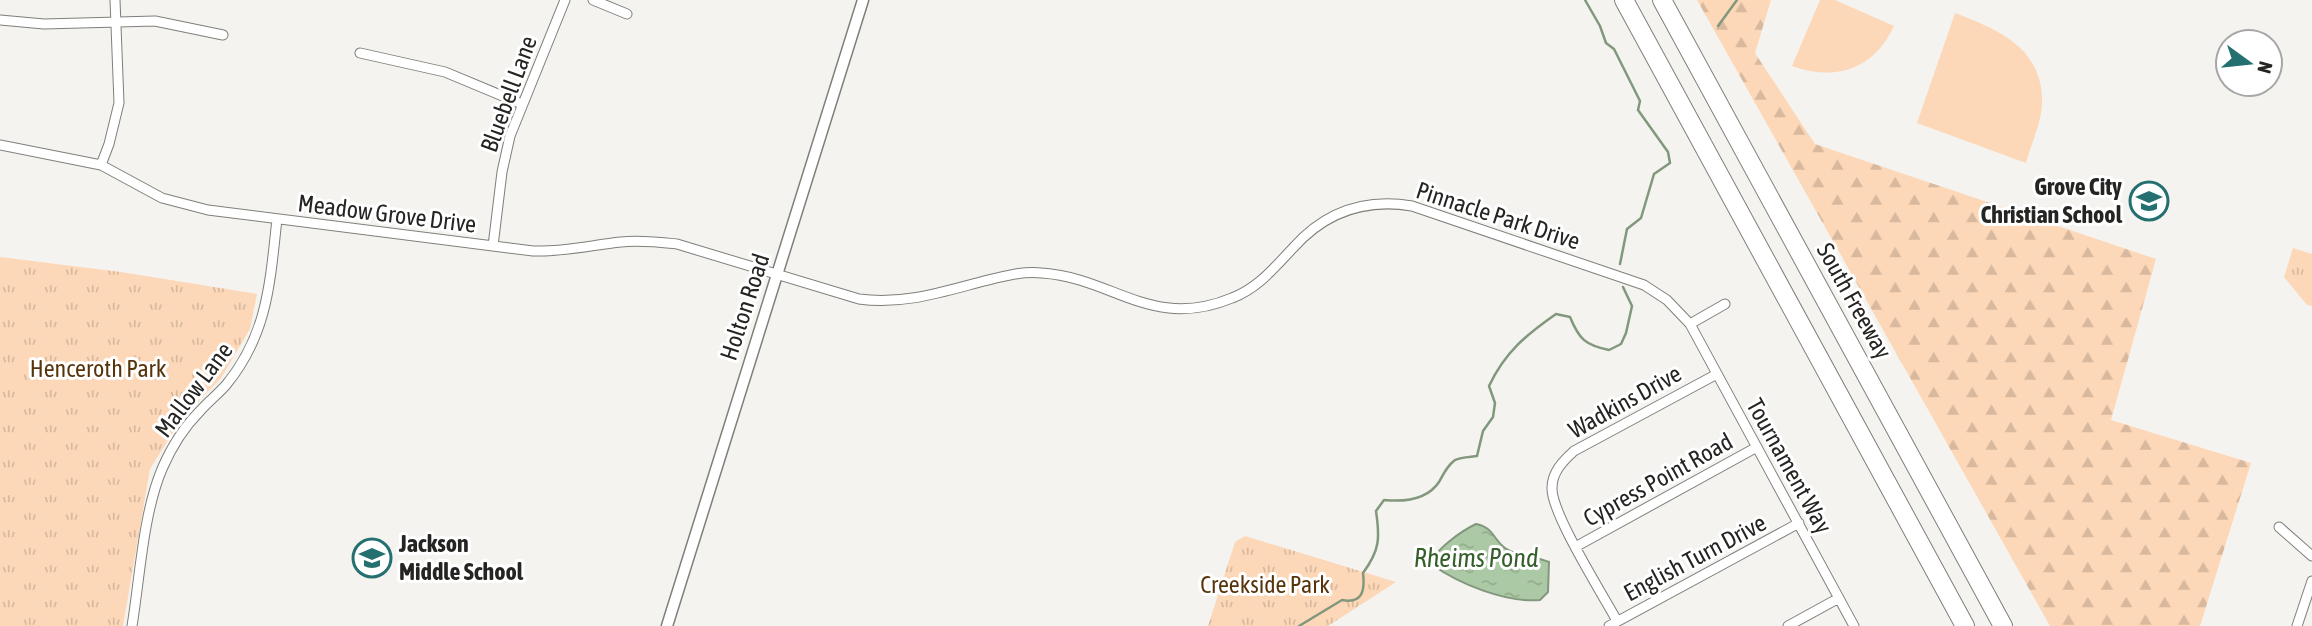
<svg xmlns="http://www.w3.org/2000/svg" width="2312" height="626" viewBox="0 0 2312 626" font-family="'Asap Condensed',sans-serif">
	<defs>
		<pattern id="forest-firs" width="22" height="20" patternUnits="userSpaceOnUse" patternTransform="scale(1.75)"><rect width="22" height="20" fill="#fdd8b8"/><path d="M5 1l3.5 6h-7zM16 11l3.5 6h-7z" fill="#d9b99e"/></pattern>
		<pattern id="park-tufts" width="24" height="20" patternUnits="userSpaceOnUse" patternTransform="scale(1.75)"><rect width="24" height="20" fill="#fdd8b8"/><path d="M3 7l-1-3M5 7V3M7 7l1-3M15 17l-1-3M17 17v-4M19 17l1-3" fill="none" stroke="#d9b99e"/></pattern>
		<pattern id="water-ripples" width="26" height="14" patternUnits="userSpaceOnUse" patternTransform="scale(1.75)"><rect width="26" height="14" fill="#abc9a4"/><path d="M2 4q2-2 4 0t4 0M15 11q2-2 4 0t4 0" fill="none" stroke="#93ac8d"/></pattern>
	</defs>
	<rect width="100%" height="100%" fill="#f4f3ef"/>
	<!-- grass -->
	<path fill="#fdd8b8" d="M1820,0H1835L1894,26C1874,69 1836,82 1792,66Z
		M1955,13C1999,30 2044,48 2042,105C2041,124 2031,144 2026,163L1917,123Z"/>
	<!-- forest -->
	<path fill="url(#forest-firs)" d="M1697,0H1771L1755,53L1815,144L2156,259L2111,420L2251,463L2200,626H2050Z"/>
	<!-- park -->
	<path fill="url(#park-tufts)" d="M2293,248L2312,254V306L2307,305L2284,277Z
		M0,257L121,272L257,294L250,329L221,378L180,421L150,469L123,626H0Z
		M1245,536L1396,582L1328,626H1208L1235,542Z"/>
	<!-- water -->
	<path fill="url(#water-ripples)" stroke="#82987d" stroke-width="2" d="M1476,524C1493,527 1493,539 1505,548C1517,557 1536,556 1549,562L1548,592L1540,600C1506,603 1459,584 1431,564C1434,550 1463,530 1476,524Z"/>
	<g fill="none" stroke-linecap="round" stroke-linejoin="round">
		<!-- stream -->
		<path stroke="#82987d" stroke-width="2.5" d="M1585,0L1600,26L1606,43L1614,49L1640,101L1638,110L1668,152L1670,163L1654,174L1641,218L1627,229L1620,264
			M1718,26L1737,0
			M1299,626L1342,600C1363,604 1365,590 1363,573C1380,550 1380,538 1376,511L1384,500C1404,502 1427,500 1439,482C1444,473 1447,466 1455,460C1461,457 1470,457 1477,456L1483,431L1493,417L1495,403L1489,386C1505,352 1526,335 1556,314L1570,317C1579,339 1585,345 1609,350L1621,344L1626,333L1632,306L1623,287"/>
		<defs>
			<path id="minor" d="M593,0L627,14
				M0,20L44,24L155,21L223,35
				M360,53L445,72L522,104
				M0,145L101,165L162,198L208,210L533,251C563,252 592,245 621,242C640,240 658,242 677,244L859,299C903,305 942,292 984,281C1004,276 1022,271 1042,273C1114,278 1152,331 1232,298C1258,288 1274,268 1293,248C1325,212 1364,198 1412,206L1644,285L1667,300L1690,324L1854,626
				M101,165L109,144L119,103L115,0
				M493,246L502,172L510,136L565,0
				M1690,324L1725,304
				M2279,527L2312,556
				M1577,546L1757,447
				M1617,621C1603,595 1551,513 1552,488C1552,472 1563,461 1574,451L1717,374
				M132,626C140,577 143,514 162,469C171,448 184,427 200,411C208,402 218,394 226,385C268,334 270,282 277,219
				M1609,626L1799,523
				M1788,626L1839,598
				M2297,626L2312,581"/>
			<path id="tertiary" d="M667,626L863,0"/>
			<path id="motorway" d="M1624,0L1965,626
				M1662,0L2003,626"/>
		</defs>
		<!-- minor casing -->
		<use href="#minor" stroke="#7f7f7a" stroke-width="11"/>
		<!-- tertiary casing -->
		<use href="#tertiary" stroke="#7f7f7a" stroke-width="13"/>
		<!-- motorway casing -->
		<use href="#motorway" stroke="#7f7f7a" stroke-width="20"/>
		<!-- minor -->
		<use href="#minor" stroke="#fff" stroke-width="9"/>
		<!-- tertiary -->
		<use href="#tertiary" stroke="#fff" stroke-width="10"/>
		<!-- motorway -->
		<use href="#motorway" stroke="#fff" stroke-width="18"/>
	</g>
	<!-- icons -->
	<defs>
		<symbol id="school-ring" viewBox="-11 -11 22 22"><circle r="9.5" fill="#fff" stroke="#246f70" stroke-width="1.5"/><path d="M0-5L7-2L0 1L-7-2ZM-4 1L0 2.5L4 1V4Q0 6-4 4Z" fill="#246f70"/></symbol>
	</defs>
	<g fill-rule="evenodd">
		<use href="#school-ring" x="2127" y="179" width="44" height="44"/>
		<use href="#school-ring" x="350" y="536" width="44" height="44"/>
	</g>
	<g text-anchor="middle" stroke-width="6" stroke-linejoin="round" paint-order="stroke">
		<!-- street labels -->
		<g font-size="24" fill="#242422" stroke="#fff">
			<text transform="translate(509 94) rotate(-70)" y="8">Bluebell Lane</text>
			<text transform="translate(387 214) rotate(7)" y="8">Meadow Grove Drive</text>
			<text transform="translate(1498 216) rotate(18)" y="8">Pinnacle Park Drive</text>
			<text transform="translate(1854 301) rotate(61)" y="8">South Freeway</text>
			<text transform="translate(745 307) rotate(-72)" y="8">Holton Road</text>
			<text transform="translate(194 390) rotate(-53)" y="8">Mallow Lane</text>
			<text transform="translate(1625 402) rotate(-29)" y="8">Wadkins Drive</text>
			<text transform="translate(1789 466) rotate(61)" y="8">Tournament Way</text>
			<text transform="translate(1658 480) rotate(-29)" y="8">Cypress Point Road</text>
			<text transform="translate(1695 558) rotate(-28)" y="8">English Turn Drive</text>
		</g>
		<!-- poi labels -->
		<g font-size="24" font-weight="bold" fill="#242422" stroke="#fff" text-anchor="end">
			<text x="2122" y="195">Grove City<tspan x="2122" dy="28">Christian School</tspan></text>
			<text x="399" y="552" text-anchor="start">Jackson<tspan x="399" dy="28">Middle School</tspan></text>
		</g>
		<!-- park labels -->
		<g font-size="24" fill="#57340c" stroke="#fff">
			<text x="98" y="377">Henceroth Park</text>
			<text x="1265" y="593">Creekside Park</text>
		</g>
		<!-- water labels -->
		<g font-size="26" font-style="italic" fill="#375f2c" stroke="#fff">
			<text x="1476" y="567">Rheims Pond</text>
		</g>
	</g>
	<!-- north arrow -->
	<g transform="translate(2249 63) rotate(105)"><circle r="33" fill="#ffffff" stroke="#a7a7a7" stroke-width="2"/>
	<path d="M0-5L12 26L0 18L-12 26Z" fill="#246f70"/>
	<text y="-10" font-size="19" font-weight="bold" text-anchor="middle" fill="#242422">N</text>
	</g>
</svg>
